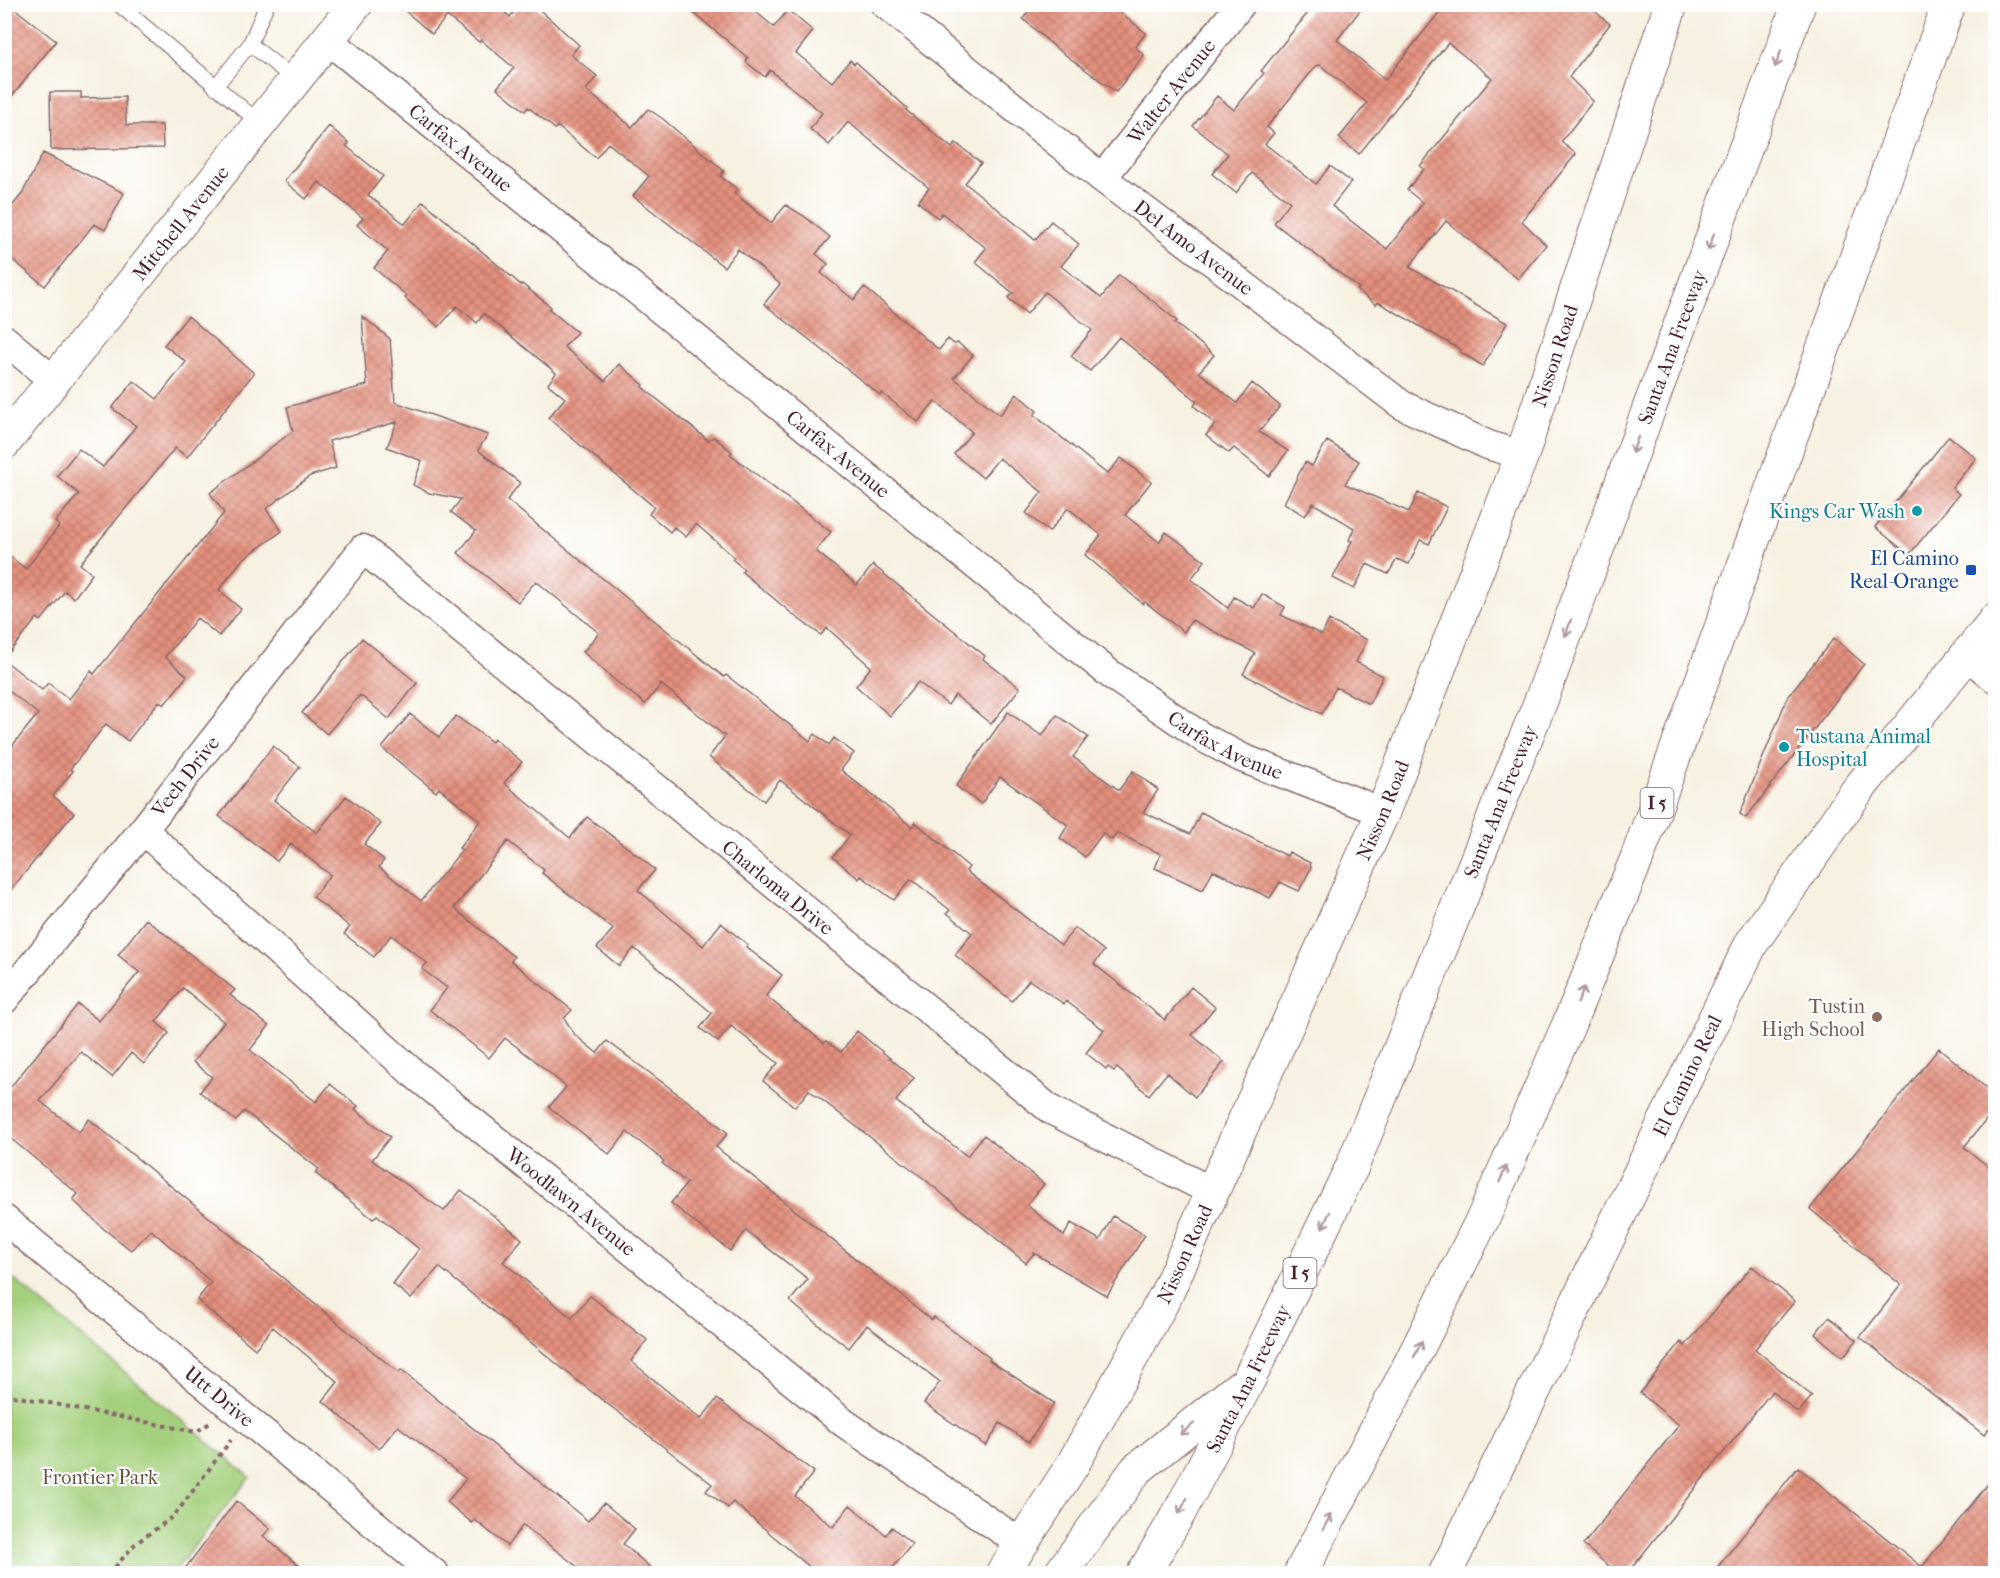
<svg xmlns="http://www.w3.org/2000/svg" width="2000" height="1578" viewBox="0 0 2000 1578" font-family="'IM FELL French Canon',serif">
	<defs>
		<pattern id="building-cross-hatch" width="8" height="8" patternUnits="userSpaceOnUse" patternTransform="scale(1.5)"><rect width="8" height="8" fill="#e4907d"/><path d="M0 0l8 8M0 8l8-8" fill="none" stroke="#bb7567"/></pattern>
	</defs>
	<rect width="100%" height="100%" fill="#fff"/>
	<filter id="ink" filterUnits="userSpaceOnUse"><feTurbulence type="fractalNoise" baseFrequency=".0167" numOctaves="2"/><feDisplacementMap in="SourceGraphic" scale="12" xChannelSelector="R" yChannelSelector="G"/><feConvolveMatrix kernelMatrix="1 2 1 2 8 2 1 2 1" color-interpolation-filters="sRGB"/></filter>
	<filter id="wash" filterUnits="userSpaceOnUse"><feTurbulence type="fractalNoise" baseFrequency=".008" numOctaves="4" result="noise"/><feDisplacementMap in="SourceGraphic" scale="24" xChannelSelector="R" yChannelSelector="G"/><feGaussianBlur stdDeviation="1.35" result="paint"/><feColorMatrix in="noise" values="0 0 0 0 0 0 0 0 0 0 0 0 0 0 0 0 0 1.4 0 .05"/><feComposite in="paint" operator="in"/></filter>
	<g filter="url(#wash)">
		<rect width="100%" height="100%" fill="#f6f1e1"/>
		<!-- green -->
		<path fill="#a4d07d" stroke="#777854" stroke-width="1.5" d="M4,1271L250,1477L173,1573H5Z"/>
		<g id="blocks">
			<!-- building -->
			<path fill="url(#building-cross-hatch)" fill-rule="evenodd" d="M397,4H495L510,17L520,4H533L579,45L571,55L597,76L586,90L632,127L648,109L663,119L724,171L720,176L737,189L734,193L771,223L786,205L804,216L830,237L816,254L828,264L821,273L854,300L864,287L939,350L948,339L954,344L958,343L973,355L954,378L1000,415L1017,394L1037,411L1034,415L1107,474L1121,458L1151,482L1125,515L1159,542L1166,532L1205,561L1191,579L1228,608L1234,597L1254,608L1262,594L1285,607L1281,615L1322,635L1329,620L1367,640L1356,662L1383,676L1369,704L1336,687L1322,714L1243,674L1255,653L1192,620L1184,632L1145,602L1143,604L1085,555L1101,535L1068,508L1049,532L1026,513L1042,492L999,458L983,478L954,454L972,432L935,401L918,422L882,393L880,395L764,304L780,284L738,249L724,267L633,196L649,176L608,143L596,158L557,126L555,129L528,107L525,111L497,88L514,68L481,40L479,42L447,16L432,34Z
				M683,4H746L774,27L788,10L813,31L796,53L832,82L850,60L854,64L856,62L907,108L906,110L952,148L956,143L981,163L965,183L999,210L1035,240L1051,221L1079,244L1061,266L1101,298L1119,275L1158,305L1177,321L1175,323L1214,355L1199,372L1237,403L1252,383L1280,406L1259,432L1288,451L1269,476L1234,448L1229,453L1206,435L1215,424L1194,406L1197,401L1119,337L1090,371L1071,356L1092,330L1045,292L1027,314L1008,298L1013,293L975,262L986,248L942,213L938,218L918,202L929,188L848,122L829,145L810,129L822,113L770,70L765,77L746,62L748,58Z
				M1034,4H1110L1146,33L1135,47L1144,55L1116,92L1056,48L1023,19Z
				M1315,4H1365L1337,40L1385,80L1446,4H1586L1610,24L1569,77L1593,101L1561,142L1576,154L1522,221L1546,245L1518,279L1446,221L1409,267L1507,323L1483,366L1460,352L1461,350L1378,302L1376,305L1357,290L1359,288L1274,223L1290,202L1252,173L1236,193L1212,174L1228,154L1193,126L1217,96L1234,110L1264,73L1261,71ZM1448,43L1492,78L1420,166L1424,169L1407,190L1423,203L1387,249L1332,206L1351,182L1330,166L1316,184L1265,144L1274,133L1267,127L1316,66L1320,65L1367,103L1339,138L1359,154Z
				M14,8L56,41L4,106V20Z
				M50,92H81V98L125,97L126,125H162L163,148L51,150Z
				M329,126L349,143L346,146L383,176L368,195L405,224L423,201L521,285L522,284L551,307L549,309L577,332L564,347L605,381L619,364L644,385L642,387L708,440L714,437L732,452L730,454L831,532L816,551L857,585L873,565L985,656L983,659L1020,688L991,724L955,695L948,705L918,682L890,716L856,686L871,667L827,628L821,635L796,617L742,572L744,569L732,559L734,557L696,524L686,537L674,527L670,532L649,514L654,507L548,418L565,398L548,384L556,373L484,314L477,323L457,306L439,327L405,298L407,296L374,268L388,251L357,225L363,218L319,182L306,199L284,181Z
				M43,153L124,193L105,230L94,224L45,286L4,253V216L22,194Z
				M188,316L254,373L187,457L175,448L80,564L92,574L74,598L65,591L41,621L37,618L4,659V552L26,569L59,526L55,522L79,494L57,476L79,449L103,467L136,426L112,408L134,381L157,399L186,362L164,345Z
				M362,316L390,339L395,402L488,435L478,450L520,483L507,500L602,578L724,677L726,675L810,741L815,734L829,745L834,738L854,753L841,770L912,827L915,822L969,867L966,871L1061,945L1075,928L1104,951L1094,964L1165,1020L1191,987L1215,1007L1192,1035L1224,1062L1195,1097L1167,1073L1149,1095L1117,1068L1114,1071L1108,1067L1106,1069L1086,1053L1104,1030L1066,1001L1064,1004L1029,980L1012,1001L955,955L972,933L947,913L950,910L911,879L894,900L861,876L859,879L833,857L850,835L780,780L764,801L709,757L725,736L661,684L645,704L617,682L583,652L599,633L536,581L518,602L458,553L476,531L451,512L461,499L429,493L413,485L422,461L387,447L397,422L329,441L336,468L310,476L266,509L282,531L242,560L219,590L241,609L219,636L197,618L165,657L187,676L164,705L159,701L128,741L106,724L70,769L73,771L53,796L74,813L4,898V756L38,714L4,687V660L42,690L48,683L69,699L91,671L94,674L224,513L210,493L293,431L287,407L367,385Z
				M1949,436L1976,458L1952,488L1959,494L1909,555L1875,527Z
				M1327,441L1359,461L1345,484L1409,512L1418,493L1447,507L1429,544L1420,540L1409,564L1397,559L1388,574L1367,564L1354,589L1333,578L1352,541L1349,540L1354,528L1313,503L1305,516L1284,503L1305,462L1312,466Z
				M362,638L417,683L389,719L360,695L327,734L302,713Z
				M1834,638L1864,664L1746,818L1740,814L1788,696Z
				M1008,712L1042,736L1057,715L1088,737L1073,757L1119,790L1133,771L1158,790L1143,812L1190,834L1201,812L1287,856L1289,852L1310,863L1311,868L1299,891L1280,882L1270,898L1213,870L1203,890L1155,868L1161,854L1117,833L1112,840L1103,833L1085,857L1060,838L1068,825L1000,777L981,804L956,786Z
				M410,714L439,737L456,716L492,742L494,739L522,762L504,783L570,838L587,817L641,858L655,870L638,890L703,946L721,923L748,945L746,947L782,975L766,996L824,1043L826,1041L841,1052L857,1031L914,1078L896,1101L967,1156L984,1135L1044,1184L1027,1205L1064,1236L1071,1223L1100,1240L1113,1216L1145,1235L1107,1296L1034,1253L1026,1263L923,1178L809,1090L795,1107L763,1081L778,1063L731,1026L718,1042L700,1028L712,1013L634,948L619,966L597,948L613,929L542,873L544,870L508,841L454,908L514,957L511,961L572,1010L564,1018L575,1035L597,1053L607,1041L702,1112L728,1133L716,1147L932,1320L934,1317L990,1358L989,1360L1054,1403L1029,1442L1000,1423L986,1446L924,1403L940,1382L867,1325L849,1348L811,1319L790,1301L808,1279L746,1231L730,1251L671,1203L687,1183L662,1163L664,1161L627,1132L609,1154L549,1107L566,1087L533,1059L505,1038L489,1058L430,1010L447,988L422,969L427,963L391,935L374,957L344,934L350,927L313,897L330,875L291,844L277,861L219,816L273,746L300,767L274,800L317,833L346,796L381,824L364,844L384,860L379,867L421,901L462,850L459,848L480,821L439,788L436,792L382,748Z
				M146,919L235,990L230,995L269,1026L250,1050L316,1102L330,1084L358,1106L355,1109L390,1137L372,1160L444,1211L461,1190L488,1211L522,1239L503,1262L572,1318L590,1296L647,1340L631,1361L701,1419L717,1399L814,1472L795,1496L833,1527L850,1505L886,1535L892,1527L912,1544L888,1574H818L733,1502L728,1508L706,1491L712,1484L579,1382L439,1267L411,1299L393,1284L419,1249L377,1215L373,1219L315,1173L319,1169L244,1111L236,1121L200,1092L212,1077L193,1062L224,1022L183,988L156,1022L169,1033L144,1064L131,1053L112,1077L81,1052L40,1101L79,1132L89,1119L399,1373L401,1370L588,1521L604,1503L635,1529L623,1544L658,1574H587L523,1525L507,1546L475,1520L472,1523L447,1502L466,1479L398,1426L379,1449L323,1401L338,1382L273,1327L255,1349L197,1300L211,1282L151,1230L131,1250L104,1229L73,1200L78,1194L4,1133V1095L78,1004L99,1021L139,972L118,955Z
				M1939,1048L1995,1095V1109L1964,1147L1995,1172V1421L1984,1435L1860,1337L1901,1285L1810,1209Z
				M1752,1266L1795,1301L1755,1349L1812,1396L1798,1413L1772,1391L1627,1574H1619L1583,1545L1679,1425L1640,1393L1681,1342L1685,1346Z
				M1829,1317L1857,1340L1843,1357L1815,1334Z
				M1798,1467L1922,1567L1995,1475V1574H1712Z
				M236,1501L270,1529L263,1536L309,1574H181Z"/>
		</g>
	</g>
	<g filter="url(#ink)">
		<use href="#blocks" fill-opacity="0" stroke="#86686b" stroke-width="1.5"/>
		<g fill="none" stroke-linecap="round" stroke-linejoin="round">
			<defs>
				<path id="lane" d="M118,4L261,124
					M250,44L295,80
					M215,87L250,44L267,4"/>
				<g id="street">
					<path id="s1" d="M885,4L1102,178L1402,405L1488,445L1522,455"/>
					<path id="s2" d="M328,40L1110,674L1202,737L1242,758L1383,812"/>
					<path id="s3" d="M1102,178L1241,4"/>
					<path d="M4,339L54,381"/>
					<path id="s4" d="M143,830L413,1073L844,1423L1022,1544"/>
					<path id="s5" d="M4,1000L143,830L363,549L1051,1110L1213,1192"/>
					<path id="s6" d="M4,1219L435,1574"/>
				</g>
				<g id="secondary">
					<path id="s7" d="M4,443L356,4"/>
					<path d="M1968,653L1996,676"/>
					<path id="s8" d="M1002,1574L1073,1464L1166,1295L1383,812L1522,455L1671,4"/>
					<path id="s9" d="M1445,1574L1751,944L1857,791L1996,619"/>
				</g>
				<g id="highway">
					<path d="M1060,1574L1136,1470L1238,1388"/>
					<path id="s10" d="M1143,1574L1179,1513L1249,1379L1352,1167L1540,703L1799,4"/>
					<path d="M1300,1574L1400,1384L1486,1212L1568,1026L1637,858L1949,4"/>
				</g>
			</defs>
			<!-- lane casing -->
			<use href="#lane" stroke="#86686b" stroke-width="16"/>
			<!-- street casing -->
			<use href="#street" stroke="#86686b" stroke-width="31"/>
			<!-- secondary casing -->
			<use href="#secondary" stroke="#86686b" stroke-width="35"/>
			<!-- highway casing -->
			<use href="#highway" stroke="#86686b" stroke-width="35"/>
			<!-- path -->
			<path stroke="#86686b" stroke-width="4" stroke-dasharray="4.5 4.5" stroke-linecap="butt" d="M4,1394L196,1432L210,1423
				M109,1574L135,1544L174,1516L231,1440"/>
			<!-- lane -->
			<use href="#lane" stroke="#fff" stroke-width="14"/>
			<!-- street -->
			<use href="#street" stroke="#fff" stroke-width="28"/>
			<!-- secondary -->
			<use href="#secondary" stroke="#fff" stroke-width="33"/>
			<!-- highway -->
			<use href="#highway" stroke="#fff" stroke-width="33"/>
		</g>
		<!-- one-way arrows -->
		<defs><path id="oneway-shaft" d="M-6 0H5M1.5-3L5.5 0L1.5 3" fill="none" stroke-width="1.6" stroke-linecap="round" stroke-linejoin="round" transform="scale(1.5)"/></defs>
		<g stroke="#ae9aa0">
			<use href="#oneway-shaft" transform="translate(1778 59) rotate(110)"/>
			<use href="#oneway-shaft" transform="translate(1711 242) rotate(110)"/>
			<use href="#oneway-shaft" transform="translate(1635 445) rotate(110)"/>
			<use href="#oneway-shaft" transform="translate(1568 628) rotate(110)"/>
			<use href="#oneway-shaft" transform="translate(1581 995) rotate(-68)"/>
			<use href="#oneway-shaft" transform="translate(1503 1174) rotate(-66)"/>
			<use href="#oneway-shaft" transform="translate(1326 1220) rotate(116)"/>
			<use href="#oneway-shaft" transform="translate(1418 1349) rotate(-64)"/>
			<use href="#oneway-shaft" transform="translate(1187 1429) rotate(141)"/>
			<use href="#oneway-shaft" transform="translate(1183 1506) rotate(118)"/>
			<use href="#oneway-shaft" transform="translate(1327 1522) rotate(-62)"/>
		</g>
	</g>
	<!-- markers -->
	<g fill="#0f9aa8" stroke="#fff" stroke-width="2">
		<circle cx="1917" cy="511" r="6"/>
		<circle cx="1784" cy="747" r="6"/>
	</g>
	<rect fill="#1a4fb4" stroke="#fff" stroke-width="2" x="1965" y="564" width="12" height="12" rx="3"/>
	<circle fill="#8d6e63" stroke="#fff" stroke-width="2" cx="1877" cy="1017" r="6"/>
	<g text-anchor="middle" stroke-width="4.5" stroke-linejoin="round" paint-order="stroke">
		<!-- shield labels -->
		<g fill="#fff" stroke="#80626b" stroke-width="1.5">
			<rect x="1640.5" y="788" width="33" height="30" rx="4.5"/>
			<rect x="1283.5" y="1258" width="33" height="30" rx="4.5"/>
		</g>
		<g font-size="18" font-weight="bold" fill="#4a1f2b">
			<text x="1657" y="809">I 5</text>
			<text x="1300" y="1279">I 5</text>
		</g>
		<!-- street labels -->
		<g font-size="20" fill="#4a1f2b" stroke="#fff">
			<text dy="7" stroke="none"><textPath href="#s3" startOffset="111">Walter Avenue</textPath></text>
			<text dy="7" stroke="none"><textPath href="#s2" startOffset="171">Carfax Avenue</textPath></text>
			<text dy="7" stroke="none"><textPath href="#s7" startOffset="282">Mitchell Avenue</textPath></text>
			<text dy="7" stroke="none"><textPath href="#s1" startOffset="393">Del Amo Avenue</textPath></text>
			<text dy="7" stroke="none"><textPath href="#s10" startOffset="1338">Santa Ana Freeway</textPath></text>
			<text dy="7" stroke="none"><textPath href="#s8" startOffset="1341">Nisson Road</textPath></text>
			<text dy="7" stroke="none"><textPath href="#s2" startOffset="657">Carfax Avenue</textPath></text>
			<text dy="7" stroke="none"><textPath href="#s2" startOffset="1143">Carfax Avenue</textPath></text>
			<text dy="7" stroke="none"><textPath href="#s5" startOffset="288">Veeh Drive</textPath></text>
			<text dy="7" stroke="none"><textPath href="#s10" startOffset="852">Santa Ana Freeway</textPath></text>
			<text dy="7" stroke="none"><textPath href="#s8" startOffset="855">Nisson Road</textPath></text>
			<text dy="7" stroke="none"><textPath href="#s5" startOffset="1112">Charloma Drive</textPath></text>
			<text dy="7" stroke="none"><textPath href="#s9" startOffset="554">El Camino Real</textPath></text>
			<text dy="7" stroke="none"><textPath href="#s4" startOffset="567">Woodlawn Avenue</textPath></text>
			<text dy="7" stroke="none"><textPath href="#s8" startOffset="369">Nisson Road</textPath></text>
			<text dy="7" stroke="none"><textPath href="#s10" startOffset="222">Santa Ana Freeway</textPath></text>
			<text dy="7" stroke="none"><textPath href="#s6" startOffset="279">Utt Drive</textPath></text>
		</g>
		<!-- culture labels -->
		<g font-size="20" fill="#0d838f" stroke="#fff" text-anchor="end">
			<text x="1905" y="518">Kings Car Wash</text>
			<text x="1796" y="743" text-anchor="start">Tustana Animal<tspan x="1796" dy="23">Hospital</tspan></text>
		</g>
		<!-- transit labels -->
		<g font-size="20" fill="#164399" stroke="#fff" text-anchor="end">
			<text x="1959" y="565">El Camino<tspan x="1959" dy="23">Real-Orange</tspan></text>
		</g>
		<!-- education labels -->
		<g font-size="20" fill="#785e54" stroke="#fff" text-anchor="end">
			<text x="1865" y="1013">Tustin<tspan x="1865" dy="23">High School</tspan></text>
		</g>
		<!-- park labels -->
		<g font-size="20" fill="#655444" stroke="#fff">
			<text x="100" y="1484">Frontier Park</text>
		</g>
	</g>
	<!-- margin -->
	<rect width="2000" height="1578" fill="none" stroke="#fff" stroke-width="24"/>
</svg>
